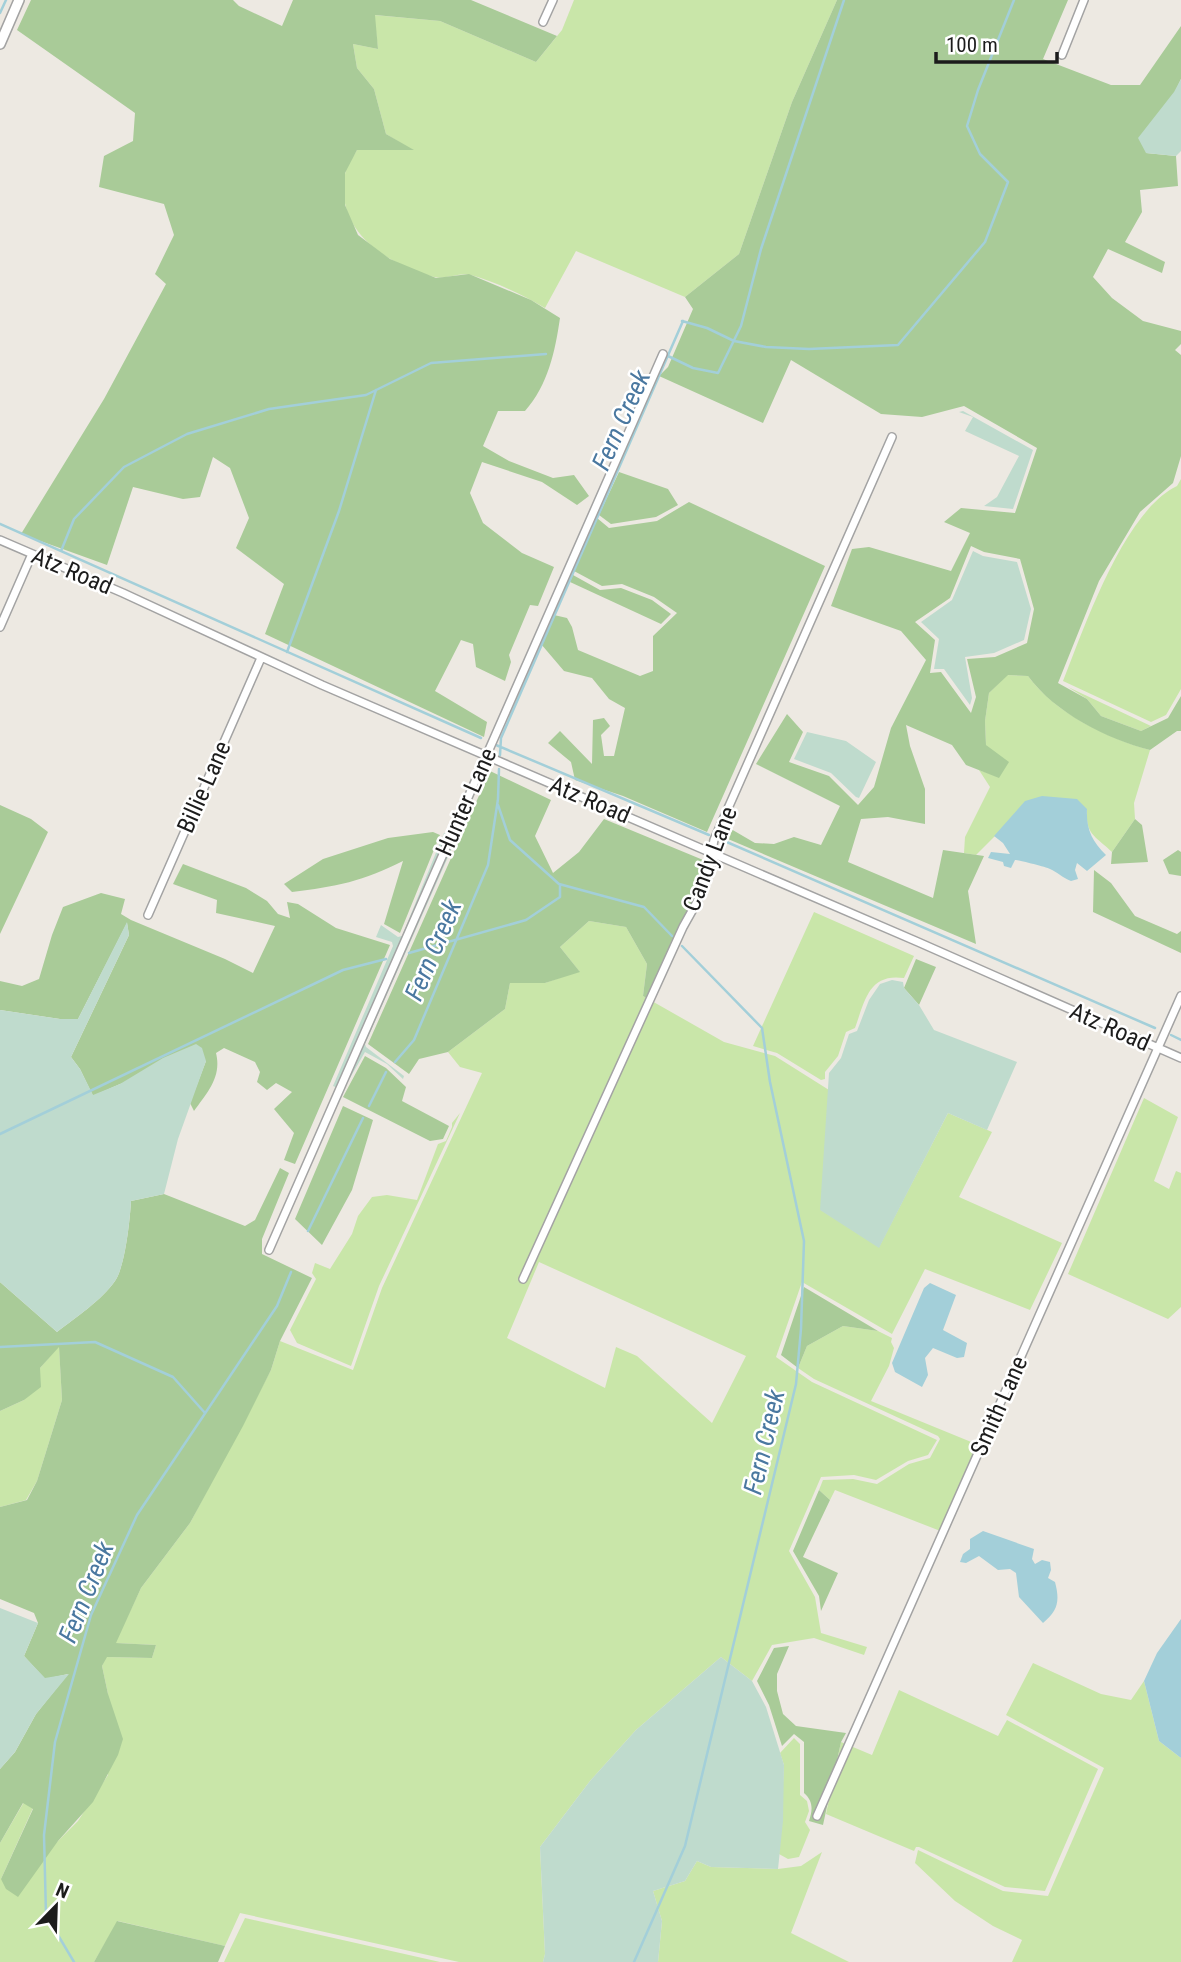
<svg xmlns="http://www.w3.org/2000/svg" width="1181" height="1962" viewBox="0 0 1181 1962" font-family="'Roboto Condensed',sans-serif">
	<rect width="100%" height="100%" fill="#ede9e2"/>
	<!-- grass -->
	<path fill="#c9e6a9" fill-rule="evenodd" d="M574,0H837L792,102L739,254L685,297L576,251L545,308C523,295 496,282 471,275C459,272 446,280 434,277C386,264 334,231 345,174C346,166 353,157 357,150H412L386,134L374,89L357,68L353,44L378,49L374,15L440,21L536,62L562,30Z
		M1181,479V689L1166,715L1151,722L1063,681C1084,628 1124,511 1177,486Z
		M1007,675L1028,676C1055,713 1107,738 1150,750L1134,803L1135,819L1112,852C1096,836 1085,835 1087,809L1004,827L976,855L964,853L965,837L990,787L979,770L999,777L986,745L985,721L989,693Z
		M1068,687L1151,726L1141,731L1101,716L1087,699Z
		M814,912L914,956L904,978C869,973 865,1000 855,1028L846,1032L838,1056L825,1072V1079L821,1080L777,1053L753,1046Z
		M589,921L626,927L647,964L643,996L724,1042L775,1056L829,1090L821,1210L879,1247L948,1113L992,1132L959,1197L1062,1243L1030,1310L925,1269L892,1334L802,1282L776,1357L812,1382L937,1440L928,1455L908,1461L876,1480L854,1475L821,1477L789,1551L815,1597L821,1633L867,1647L864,1655L814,1638L772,1645L752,1681L721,1657L636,1730L590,1781L540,1847L545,1954L543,1962H459L240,1913L225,1946L118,1921L94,1962H0V1843L24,1802L33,1808L1,1879L58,1841L78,1821L108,1775V1694L102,1666L106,1657L152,1658L156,1645L115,1643L141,1588L190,1523L271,1370L280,1341L353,1370L382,1288L482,1073L460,1067L448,1052L505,1009L510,983H545L579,971L560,947ZM539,1262L746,1356L712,1423L637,1356L616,1347L605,1388L507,1338Z
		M1144,1098L1178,1117L1154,1181L1169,1189L1176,1171L1181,1173V1307L1168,1319L1068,1274Z
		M460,1113L379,1286L351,1366L297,1343L290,1330L316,1279L312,1273L315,1263L330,1269L352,1234L358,1216L372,1197L387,1195L417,1200L438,1144L446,1141L452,1127V1123Z
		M843,1326L878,1331L892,1338L891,1342L894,1348L889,1366L871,1401L981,1446L943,1532L835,1490L830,1500L819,1490L823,1480L853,1479L877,1484L909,1464L930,1458L940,1439L938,1436L814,1379L798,1368L807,1346Z
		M59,1346L62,1400L37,1481L26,1500L0,1507V1411L24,1400L40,1368Z
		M1033,1663L1101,1694L1131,1700L1144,1681L1159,1741L1181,1758V1962H1012L1022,1940L993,1926L955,1901L915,1863L918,1850L1003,1891L1048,1896L1104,1768L1006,1715Z
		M899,1690L998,1736L1007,1720L1098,1769L1045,1891L1005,1887L919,1847H916L914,1851L826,1814L841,1742L872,1755Z
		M794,1738L800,1744V1795L807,1801L809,1811L805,1822L810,1830L799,1857L788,1859L779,1854L784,1765L780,1753Z
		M822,1852L791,1933L849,1962H658L662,1921L653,1891L685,1881L697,1861L711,1867L778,1869L801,1866Z
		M245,1918L440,1962H224Z"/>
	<!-- forest -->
	<path fill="#a9cb98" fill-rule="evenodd" d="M31,0H233L239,6L282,26L293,0H471L557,36L536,62L440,21L375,15L378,49L353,44L357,68L374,89L386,134L414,150H357L345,173V205L358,235L390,259L436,278L469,274L531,300L560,318C555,352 548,385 525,411H498L483,446L509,461L553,478L574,475L589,496L577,505L542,482L482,462L470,493L483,523L522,553L554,567L538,606L530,605L509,655L511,662L505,681L476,667L473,644L461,640L435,691L487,722L484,737L265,634L284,584L236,548L249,518L230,468L213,457L200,497L183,499L133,487L107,565L21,534L104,399L166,284L155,274L174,235L164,204L99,187L104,156L133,141L135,113L17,30Z
		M837,0H1068L1043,59L1111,85H1140L1181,26V79L1146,153L1176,156L1178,186L1140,190L1142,212L1125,242L1165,262L1162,273L1108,249L1093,277L1112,298L1143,321L1181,331V344L1175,350L1181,355V456L1173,483L1140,512L1099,581L1058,683L1087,699L1101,716L1141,731L1168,718L1181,696V731H1177L1150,750C1107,739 1055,713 1028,676L1008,675L989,693L985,721L986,745L1009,762L999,778L966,765L952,745L906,725L910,746L925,789V824L888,817L861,819L848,862L933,898L943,850L984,856L968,891L976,944L728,839L731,829L755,843L774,844L794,837L821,845L840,806L756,764L787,714L803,732L789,762L829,776L858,805L874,787L891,728L926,660L901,631L831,606L852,549L869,547L951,571L970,533L944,522L961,508L1015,513L1037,448L964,406L922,417L881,414L791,360L763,423L659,376L668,367L693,309L685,297L739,254L792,102ZM971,546L984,552L1020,559L1034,609L1027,643L995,657L967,659L976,697L971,713L941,672L930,673L935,640L915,622L950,598Z
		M619,472L668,489L678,505L656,517L611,524L599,515Z
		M689,502L825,566L707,832L623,796L575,780L571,762L548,743L560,731L592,764L593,720L604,718L610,726L601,735L604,756H614L625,708L609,699L592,678L564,671L541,644L554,615L567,618L572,627L578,650L640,676L653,671V636L677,613L654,597L622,584L602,586L574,571L597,518L609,528L657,521Z
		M573,575L600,590L621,588L652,600L671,614L661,624L570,582Z
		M490,771L551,800L535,836L553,873L579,852L604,819L708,862L706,880L650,1000L643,996L647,964L626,927L589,921L560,947L580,972L545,983H510L505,1009L448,1052L419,1059L409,1074L368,1044Z
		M0,805L31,819L48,832L0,934Z
		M1135,819L1142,825L1148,862L1111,864L1112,852Z
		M433,832L440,835L400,933L384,924L403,861C364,881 335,887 292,892L284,884L323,859L388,838Z
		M1178,850L1181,852V876L1169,874L1163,860Z
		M183,864L246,888L267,901L278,914L290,918L287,902L298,904L336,928L390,945L295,1164L284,1160L294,1133L274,1109L292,1092L276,1083L267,1090L257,1082L260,1072L255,1062L224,1048L216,1053C222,1077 207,1093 194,1111L190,1103L206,1061L120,1084L93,1096L80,1069L71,1057L129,935L127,923L78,1019H60L0,1010V981L22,986L39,979L52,935L63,907L101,893L125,899L121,914L131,920L225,959L253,973L275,926L216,913L217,900L173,884Z
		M1094,870L1111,883L1135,916L1177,934L1181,931V953L1093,912Z
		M916,959L936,967L919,1005L904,988Z
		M365,1056L386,1068L406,1087L402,1101L449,1126L443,1139L430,1141L343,1097Z
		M343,1106L373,1120L352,1190L322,1245L295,1219Z
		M280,1168L289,1173L262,1239V1254L312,1278L280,1341L271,1370L243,1426L190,1523L141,1588L116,1643L156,1645L152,1658L107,1657L102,1666L108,1694L123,1739L118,1755L93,1802L58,1841L18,1897L6,1889L1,1879L33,1809L23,1803L0,1843V1769L15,1752L36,1714L68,1674L45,1679L24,1656L38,1623L34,1613L0,1599V1507L27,1500L37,1481L62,1400L59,1347L40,1368L41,1387L24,1400L0,1411V1282L57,1332C75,1318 102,1300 115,1281C125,1267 130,1220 131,1201L164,1194L245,1226L255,1220Z
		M804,1287L878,1331L843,1326L807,1346L798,1368L781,1355Z
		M819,1490L830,1500L803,1557L838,1573L821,1611L819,1596L793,1551Z
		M789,1646L777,1674V1691L783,1714L796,1726L846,1733L841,1742L823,1825L809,1821C813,1809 813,1801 804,1793V1742L794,1734L782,1746L769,1705L757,1681L774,1648Z
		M117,1921L221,1945L225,1946L218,1962H94Z"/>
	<!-- wetland -->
	<path fill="#bfdbcd" d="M1181,79V151L1176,156L1146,153L1138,138L1174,92Z
		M963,411L1033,450L1013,509L984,506L997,497L1019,456L965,431L973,417L959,412Z
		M973,551L983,556L1017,562L1031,609L1024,640L994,653L965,657L972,698L970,705L944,669H934L939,639L921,622L952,600Z
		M807,732L846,741L876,762L859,798L856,797L831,773L794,759Z
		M460,830L365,1044L366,1047L404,1076L403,1079L387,1064L365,1052L343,1090L333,1086L393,946L392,942L376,937L381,925L398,937L402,936L444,833Z
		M127,922L129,935L71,1057L80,1069L93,1095L120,1084L163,1058L196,1044L202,1048L206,1061L178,1139L164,1194L131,1201C130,1220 125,1267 115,1281C102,1300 75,1318 57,1332L0,1282V1010L60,1019H78Z
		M892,980L903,982L904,988L919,1005L934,1030L1017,1062L987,1130L948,1113L879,1248L820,1210L829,1073L841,1058L849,1034L857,1031L869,1000L880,984Z
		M0,1608L38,1623L24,1656L45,1678L69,1674L36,1714L15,1752L0,1769Z
		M721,1657L752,1681L766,1707L784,1765L783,1821L778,1869L711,1867L697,1861L685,1881L653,1891L662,1921L658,1962H543L545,1954L540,1847L590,1781L636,1730Z"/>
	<!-- water -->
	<path fill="#a3cfd9" d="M1042,796L1077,799L1087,809C1086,829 1092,841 1106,855L1087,871L1077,863L1075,870L1078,879L1071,881C1063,878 1057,872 1050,869C1046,867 1018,860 1015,860L1011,868L1004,866L1003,862L988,858L991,852L1010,854L1003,843L994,836L1025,801Z
		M930,1283L956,1295L943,1330L967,1343L964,1357L957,1358L933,1348L925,1358L928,1375L922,1387L895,1372L892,1363L924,1288Z
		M983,1531L1034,1549L1032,1559L1035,1564L1042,1560L1050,1562L1051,1570L1048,1578L1055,1582C1060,1601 1058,1611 1043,1623L1019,1597L1016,1573L1010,1569L998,1570L979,1556L966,1563L960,1562L963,1554L970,1549V1539Z
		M1181,1619V1758L1159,1741L1144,1681L1157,1653Z"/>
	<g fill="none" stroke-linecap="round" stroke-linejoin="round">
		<!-- stream -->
		<path stroke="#a3cfd9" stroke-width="2.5" d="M0,13L6,0
			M682,321L707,328L734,341L766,347L809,349L898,345L985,242L1008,182L980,154L967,126L978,90L1014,0
			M668,356L693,368L718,373L741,326L761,249L844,0
			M0,524L481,738
			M61,551L74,519L124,467L187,434L269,409L366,395L431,363L546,354
			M287,652L339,511L376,390
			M496,745L709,835
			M500,755L501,738L683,321
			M498,805L510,840L559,884L644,907L672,936
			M722,840L1155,1028
			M409,953L526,920L560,897V885
			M1171,1035L1181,1040
			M395,1062L414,1040L488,865L498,799L499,769
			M369,1106L386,1072
			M0,1134L343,970L386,959
			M308,1231L363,1118
			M0,1347L95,1342L173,1377L205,1413
			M74,1962L46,1915L44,1835L55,1742L91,1615L137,1515L277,1306L291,1272
			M634,1962L685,1846L796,1384L801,1329L804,1241L770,1082L762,1028L682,946"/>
		<defs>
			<path id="minor" d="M543,22L553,0
				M1062,55L1084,0
				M0,540L123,593L322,685L918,942L1181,1058
				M0,627L32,554
				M148,915L261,658
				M269,1250L663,354
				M523,1279L683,927L697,902L706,880L714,840L892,437
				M817,1816L1181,996"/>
			<path id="tertiary" d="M0,44L19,0"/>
		</defs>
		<!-- minor casing -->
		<use href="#minor" stroke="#a3a3a3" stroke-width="10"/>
		<!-- tertiary casing -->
		<use href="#tertiary" stroke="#a3a3a3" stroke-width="12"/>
		<!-- minor -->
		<use href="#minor" stroke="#fff" stroke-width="7"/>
		<!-- tertiary -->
		<use href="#tertiary" stroke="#fff" stroke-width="9"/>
	</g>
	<g text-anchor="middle" stroke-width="5" stroke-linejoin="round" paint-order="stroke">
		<!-- street labels -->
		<g font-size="24" fill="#1c1c1c" stroke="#fff">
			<text transform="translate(72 571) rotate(23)" y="8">Atz Road</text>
			<text transform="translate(204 787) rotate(-66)" y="8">Billie Lane</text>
			<text transform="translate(590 800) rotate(23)" y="8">Atz Road</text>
			<text transform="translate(466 802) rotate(-66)" y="8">Hunter Lane</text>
			<text transform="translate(710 859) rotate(-69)" y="8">Candy Lane</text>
			<text transform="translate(1110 1027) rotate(24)" y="8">Atz Road</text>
			<text transform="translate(999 1406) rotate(-66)" y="8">Smith Lane</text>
		</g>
		<!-- water labels -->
		<g font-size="26" font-style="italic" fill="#4a78a0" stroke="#fff">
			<text transform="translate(621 420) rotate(-66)" y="9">Fern Creek</text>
			<text transform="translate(433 950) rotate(-67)" y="9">Fern Creek</text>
			<text transform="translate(764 1442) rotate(-77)" y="9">Fern Creek</text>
			<text transform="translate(86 1592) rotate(-68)" y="9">Fern Creek</text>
		</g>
	</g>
	<!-- north arrow -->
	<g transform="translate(56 1906) rotate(23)" stroke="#ffffff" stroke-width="5" paint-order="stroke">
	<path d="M0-5L12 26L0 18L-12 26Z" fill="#1c1c1c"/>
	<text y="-10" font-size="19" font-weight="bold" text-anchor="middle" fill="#1c1c1c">N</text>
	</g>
	<!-- scale -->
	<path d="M936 52v10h121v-10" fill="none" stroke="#1c1c1c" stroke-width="3.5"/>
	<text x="946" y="52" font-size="21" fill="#1c1c1c" stroke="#ffffff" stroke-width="5" paint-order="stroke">100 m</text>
</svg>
